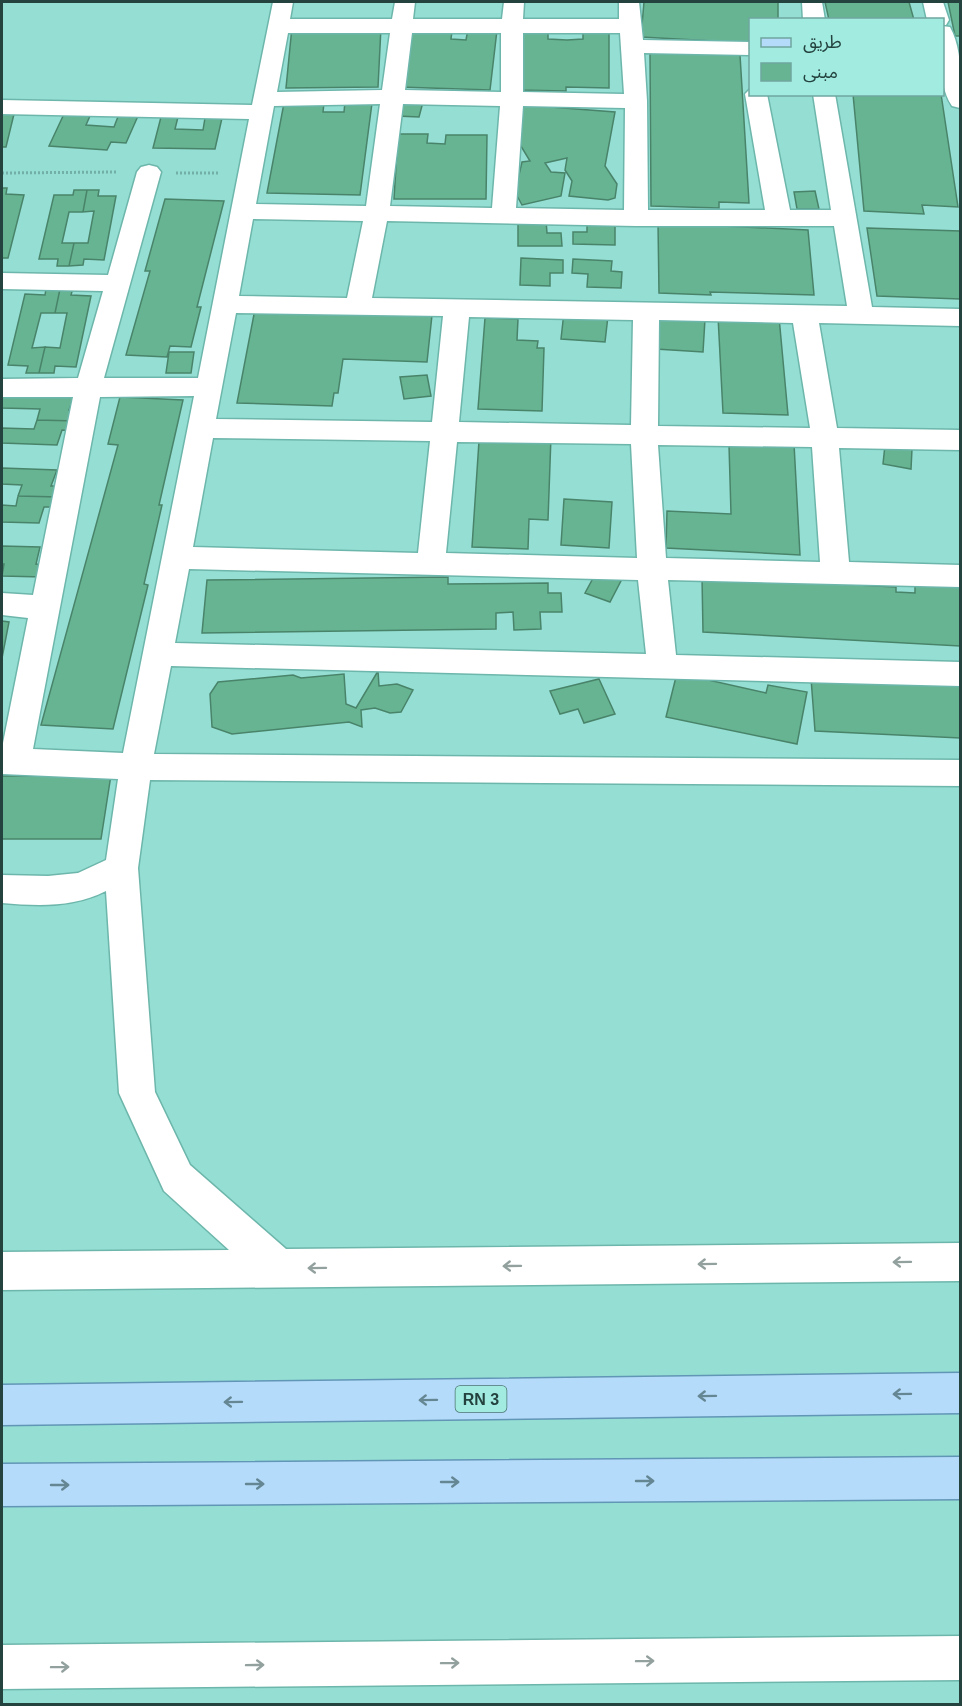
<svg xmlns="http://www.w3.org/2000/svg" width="962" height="1706" viewBox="0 0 962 1706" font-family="Arial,'Noto Sans Arabic',sans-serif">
	<rect width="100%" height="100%" fill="#94ded3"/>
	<!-- building -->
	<path fill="#67b492" stroke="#49846a" stroke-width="1.5" d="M644,2H778V20H750V43L641,37Z
		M825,2H909L914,20H829Z
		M948,2H960V36H955Z
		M292,27H381L378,87L286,88Z
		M410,29L452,31L451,39L466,40L468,29L497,30L490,90L400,87Z
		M522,30H548V39L567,40L583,39V30L609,31V88L566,87V91L519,90Z
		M650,53L740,55L749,203L719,202V208L651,206Z
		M853,94H941L958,207L922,205L924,214L864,211Z
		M401,100L423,102L419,117L397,116Z
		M345,102L372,103L360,195L267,193L284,103H324L323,112H344Z
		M524,105L615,112L605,166L617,184L615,198L608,200L569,196L572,181L565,170L567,158L545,163L551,172L565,173L561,196L522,205L515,192L522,162L530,161L516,138Z
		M2,114H14L6,147H2Z
		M64,114L90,116L86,125L114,127L119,114L138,116L126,143L111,142L107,150L49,146Z
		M161,117H178L175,129L203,130L205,118H222L215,149L153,148Z
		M398,134H428L427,143L445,144L446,135H487L486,199H394Z
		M2,188H7L6,194L24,195L8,258H2Z
		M74,190H87L83,212H69L62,243H74L69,266H57L58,259H39L54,195H73Z
		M87,190H99L98,196H116L104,260L84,259L83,265L69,266L74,243H88L94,211L83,212Z
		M815,191L819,209H797L794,192Z
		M165,199L224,201L197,307H201L191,347L170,346L167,357L126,355L150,271H145Z
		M587,219L615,220V245L573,244V232H587Z
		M546,220L547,233H561L562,246H518V221Z
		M658,223L808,230L814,295L710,292L711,295L659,293Z
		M867,228L960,231V299L877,296Z
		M521,258L563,260V273H550V286L520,285Z
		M573,259L612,261L611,271L622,272L621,288L587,287L588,274L572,273Z
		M73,288L71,295L91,296L76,367L55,366L54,373H39L45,347L60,348L67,313H55L60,289Z
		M46,289H60L55,313H41L32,348L45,347L39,373H26L28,366L8,365L25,294L45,295Z
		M255,309L432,315L427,362L343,359L338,393H334L332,406L237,403Z
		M564,312L608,316L605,342L561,339Z
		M659,316L705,319L703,352L656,349Z
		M718,316L779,317L788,415L723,413Z
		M485,318L518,319L517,340L538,341L537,348H544L542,411L478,409Z
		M169,352H194L191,373H166Z
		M427,375L431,396L404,399L400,377Z
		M2,393L74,396L69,410L78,411L76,421L37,420L40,409L2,408Z
		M120,397L183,400L159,505H162L144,584L148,585L113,729L41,725L118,445L108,444Z
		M37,420L76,421L73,431L62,430L57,445L2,443V428L34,429Z
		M551,436L548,520L529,519L528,549L472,547L479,441Z
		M756,442L794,444L800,555L666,548L667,511L731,514L729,445L756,446Z
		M885,445L912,449L911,469L883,464Z
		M2,468L57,470L51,486H61L58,497L18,496L22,485L2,484Z
		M18,496L58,497L56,507H44L39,523L2,522V505L16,506Z
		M564,499L612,502L609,548L561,545Z
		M2,546L40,547L36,564L46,565L43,577L2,576L4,564H2Z
		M597,571L622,579L610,602L585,593Z
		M448,577V584L548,583V593H561L562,612H540L541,629L514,630L513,612L496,613V629L202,633L207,580Z
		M702,577L896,587V592L915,593V584L960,587V646L703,632Z
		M2,621L9,622L2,658Z
		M378,671L379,686L397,684L413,690L401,712L390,713L375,708L361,710L362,727L349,722L232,734L212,727L210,694L218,682L293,675L301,678L344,674L346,704L356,708Z
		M677,673L766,693L768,685L807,692L797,744L666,717Z
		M811,678L960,685V738L815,731Z
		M599,679L615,714L584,723L578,709L560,714L550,691Z
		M111,775L101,839H2V776Z"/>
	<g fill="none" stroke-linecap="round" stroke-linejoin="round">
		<defs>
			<path id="minor" d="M273,2H293L290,19H392L395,2H415L413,19H502L504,2H524L523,19H619V2H639L643,40L750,42V55L644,53L647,101L648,210H765L745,94L750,89V94H767L790,210H831L813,94H835L872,307L960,309V326L819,323L837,428L960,430V450L839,448L849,562L960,565V587L668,580L676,655L960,662V686L171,666L154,754L960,760V786L150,780L138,868L155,1092L190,1165L286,1249L960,1243V1281L2,1290V1252L229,1250L164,1191L119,1093L106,891C73,908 37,906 2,903V875L48,876L78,873L106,860L118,779L2,774V748L28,618L2,615V593L33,595L73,397H2V379L78,378L103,291L2,289V273L108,275L137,172L141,167L149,165L157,167L161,172L104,378H198L249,119L2,114V100L252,105ZM288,33H390L382,90L277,92ZM412,33H501V92L405,90ZM523,33H620L624,94L523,92ZM380,104L366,206L256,204L274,106ZM403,104L500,106L492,208L390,206ZM523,106L625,108L624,210L516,208ZM253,219L363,221L347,298L239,296ZM387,221L636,226H834L847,306L372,298ZM236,313L443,316L432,422L216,419ZM469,317L633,320L631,425L459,422ZM659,320L793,323L810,428L658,426ZM194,396L123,753L33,749L100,397ZM213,438L430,441L418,553L193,547ZM457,442L631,444L637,558L446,553ZM658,445L812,447L820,562L666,558ZM189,569L638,580L646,654L175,643Z
				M802,2H822L825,20H803Z
				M923,2H943L949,20L946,25H942V20H927Z
				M942,26L950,27C962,48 962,84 960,108L952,106C937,84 942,50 942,26Z
				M960,1636V1680L2,1689V1645Z"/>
			<path id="major" d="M960,1373V1413L2,1425V1385Z
				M960,1457V1499L2,1506V1464Z"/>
		</defs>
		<!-- minor casing -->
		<use href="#minor" stroke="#6db6ab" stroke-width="3"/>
		<!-- major casing -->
		<use href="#major" stroke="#6296b6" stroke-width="3"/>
		<!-- path -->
		<path stroke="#72afa6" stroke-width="3" stroke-dasharray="2 2" stroke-linecap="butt" d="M2,173L118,172
			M176,173H220"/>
		<!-- minor -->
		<use href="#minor" fill="#fff" fill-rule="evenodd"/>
		<!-- major -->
		<use href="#major" fill="#b5dbfa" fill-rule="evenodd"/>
	</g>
	<!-- one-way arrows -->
	<defs><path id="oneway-shaft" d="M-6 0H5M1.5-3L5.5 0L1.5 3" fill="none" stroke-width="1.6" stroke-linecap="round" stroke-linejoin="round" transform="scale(1.5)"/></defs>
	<g stroke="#92a09e">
		<use href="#oneway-shaft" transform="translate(902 1262) rotate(179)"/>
		<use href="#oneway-shaft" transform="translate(707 1264) rotate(179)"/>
		<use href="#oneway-shaft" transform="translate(512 1266) rotate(179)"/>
		<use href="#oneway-shaft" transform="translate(317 1268) rotate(179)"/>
		<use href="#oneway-shaft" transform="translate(645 1661) rotate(-1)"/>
		<use href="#oneway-shaft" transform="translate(450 1663) rotate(-1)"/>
		<use href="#oneway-shaft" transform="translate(255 1665) rotate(-1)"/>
		<use href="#oneway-shaft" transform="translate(60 1667) rotate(-1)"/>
	</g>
	<g stroke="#658793">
		<use href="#oneway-shaft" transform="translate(902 1394) rotate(179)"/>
		<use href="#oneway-shaft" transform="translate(707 1396) rotate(179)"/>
		<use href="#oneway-shaft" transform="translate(428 1400) rotate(179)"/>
		<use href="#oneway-shaft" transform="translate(233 1402) rotate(179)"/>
		<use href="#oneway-shaft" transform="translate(645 1481)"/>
		<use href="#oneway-shaft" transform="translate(450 1482)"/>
		<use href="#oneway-shaft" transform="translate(255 1484)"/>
		<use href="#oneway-shaft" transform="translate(60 1485)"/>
	</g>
	<g text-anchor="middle" stroke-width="4.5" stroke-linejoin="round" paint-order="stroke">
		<!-- shield labels -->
		<rect fill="#a1ebe0" stroke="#4a756f" stroke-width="1.5" x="455.5" y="1386" width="51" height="26" rx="4.5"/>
		<g font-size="16" font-weight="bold" fill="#24423e">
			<text x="481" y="1405">RN 3</text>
		</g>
	</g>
	<!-- border -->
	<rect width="962" height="1706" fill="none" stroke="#24423e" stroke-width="6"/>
	<!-- legend -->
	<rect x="749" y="18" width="195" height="78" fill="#a1ebe0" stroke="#6fa79f" stroke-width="1.5"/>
	<rect x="761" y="38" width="30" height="9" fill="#b5dbfa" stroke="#6fa79f" stroke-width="1.5"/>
	<text x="803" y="48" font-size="18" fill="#24423e">طريق</text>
	<rect x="761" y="63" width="30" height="18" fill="#67b492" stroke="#6fa79f" stroke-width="1.5"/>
	<text x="803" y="78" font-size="18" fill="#24423e">مبنى</text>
</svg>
